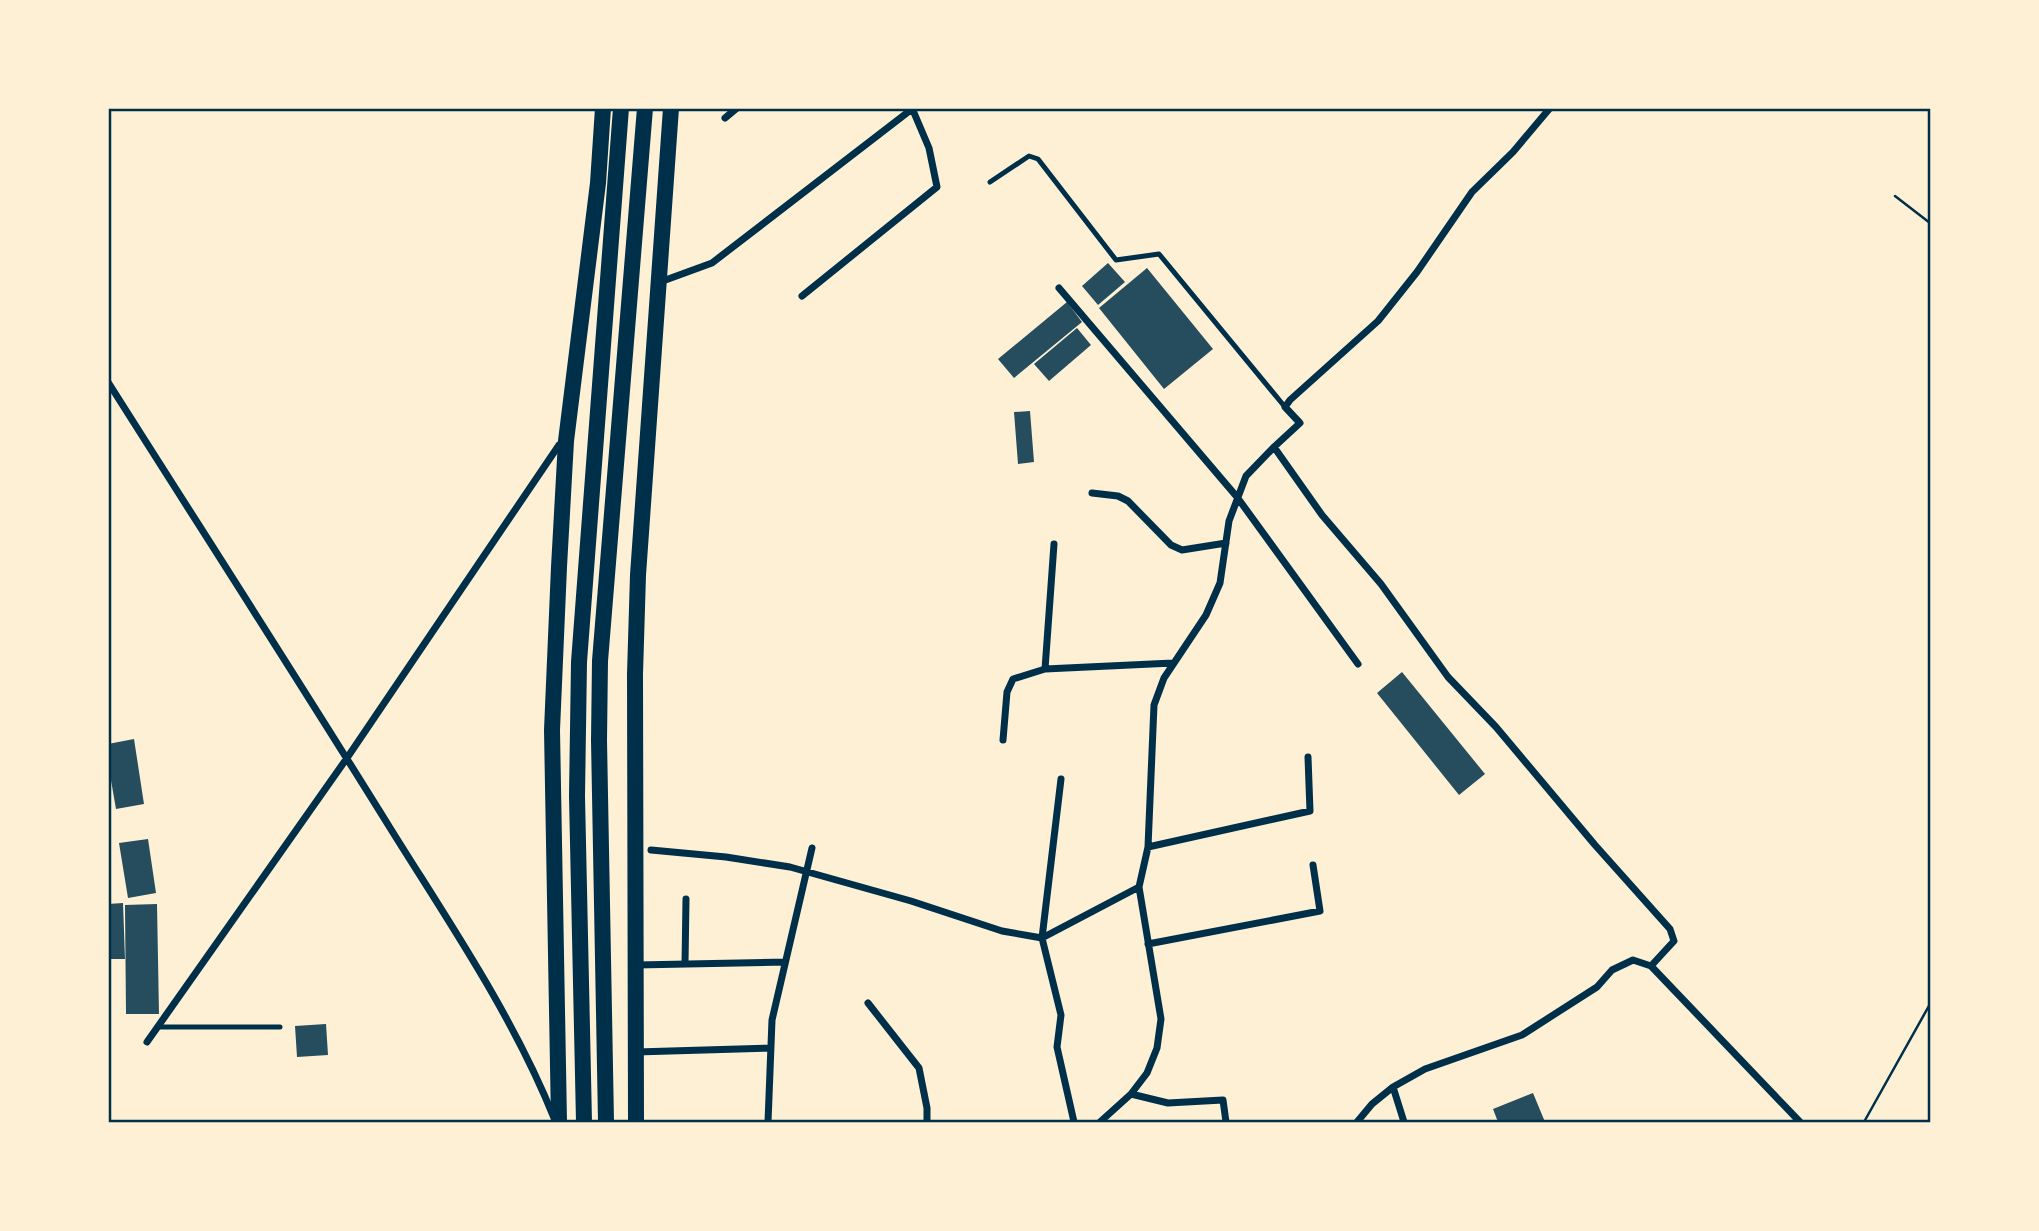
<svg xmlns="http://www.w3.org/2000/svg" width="2039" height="1231" viewBox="0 0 2039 1231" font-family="'Sofia Sans Condensed',sans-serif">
	<rect width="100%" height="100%" fill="#fdf0d5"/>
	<!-- building -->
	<path fill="#264d5e" d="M1108,263L1125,282L1098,305L1082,286Z
		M1147,268L1213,349L1164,389L1099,308Z
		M1067,302L1082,322L1014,378L998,359Z
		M1077,328L1091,345L1049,381L1034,364Z
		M1030,411L1034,462L1018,464L1014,412Z
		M1402,672L1485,774L1459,795L1377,693Z
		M134,739L144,804L116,809L108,763V744Z
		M148,839L156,893L128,898L119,843Z
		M123,903L125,959H108V904Z
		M157,904L159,1014H126L125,905Z
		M326,1024L328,1055L297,1057L295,1026Z
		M1533,1093L1545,1122H1498L1493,1109Z"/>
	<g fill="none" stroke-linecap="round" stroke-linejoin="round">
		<!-- path -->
		<path stroke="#003049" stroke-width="2.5" d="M1895,196L1930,223
			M1864,1122L1930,1004"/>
		<!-- service -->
		<path stroke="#003049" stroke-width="5" d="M990,182L1029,156L1038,159L1116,260L1159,254L1285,407
			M157,1027H280"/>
		<!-- minor -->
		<path stroke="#003049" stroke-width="7" d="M725,118L737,108
			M660,282L712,263L912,109
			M1059,288L1237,497L1358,664
			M802,296L937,187L929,148L912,108
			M108,382C203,532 299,681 392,831C450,924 513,1016 554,1118
			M1274,447L1300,423L1285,407L1290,400L1378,321L1417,272L1472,192L1513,152L1550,108
			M1092,493L1118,496L1128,501L1171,545L1182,550L1226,543
			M1045,669L1054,544
			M1003,740L1007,692L1013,679L1045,669L1173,663
			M1061,779L1042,938L1061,1015L1057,1047L1074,1122
			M1148,847L1310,811L1308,757
			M651,850L726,857L790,867L911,901L1002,931L1042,938L1139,887
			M1148,944L1320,911L1313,865
			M685,964L686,899
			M636,965L785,962
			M868,1003L919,1068L927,1108V1122
			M147,1042L347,758L559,445L563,443
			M636,1052L770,1048
			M1393,1087L1404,1122
			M1131,1094L1168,1103L1223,1100L1226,1122
			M768,1122L772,1020L812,848
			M1100,1122L1131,1094L1147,1073L1157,1048L1161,1019L1139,887L1148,847L1154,705L1164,678L1206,615L1220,583L1229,521L1246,476L1274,447L1322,515L1381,584L1448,677L1496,727L1595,845L1670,929L1674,941L1651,966
			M1357,1122L1372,1104L1393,1087L1425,1069L1522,1035L1597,987L1612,970L1633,960L1651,966L1800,1122"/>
		<!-- primary -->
		<path stroke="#003049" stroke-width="16" d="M559,1122L552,730L559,567L566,441L598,183L603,108
			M584,1122L577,796L579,662L621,108
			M606,1122L599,740L600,661L645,108
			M636,1122L635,674L638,575L671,108"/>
	</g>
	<!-- border -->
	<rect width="2039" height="1231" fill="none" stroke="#fdf0d5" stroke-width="220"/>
	<rect x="110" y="110" width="1819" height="1011" fill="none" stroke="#003049" stroke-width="2.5"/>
</svg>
